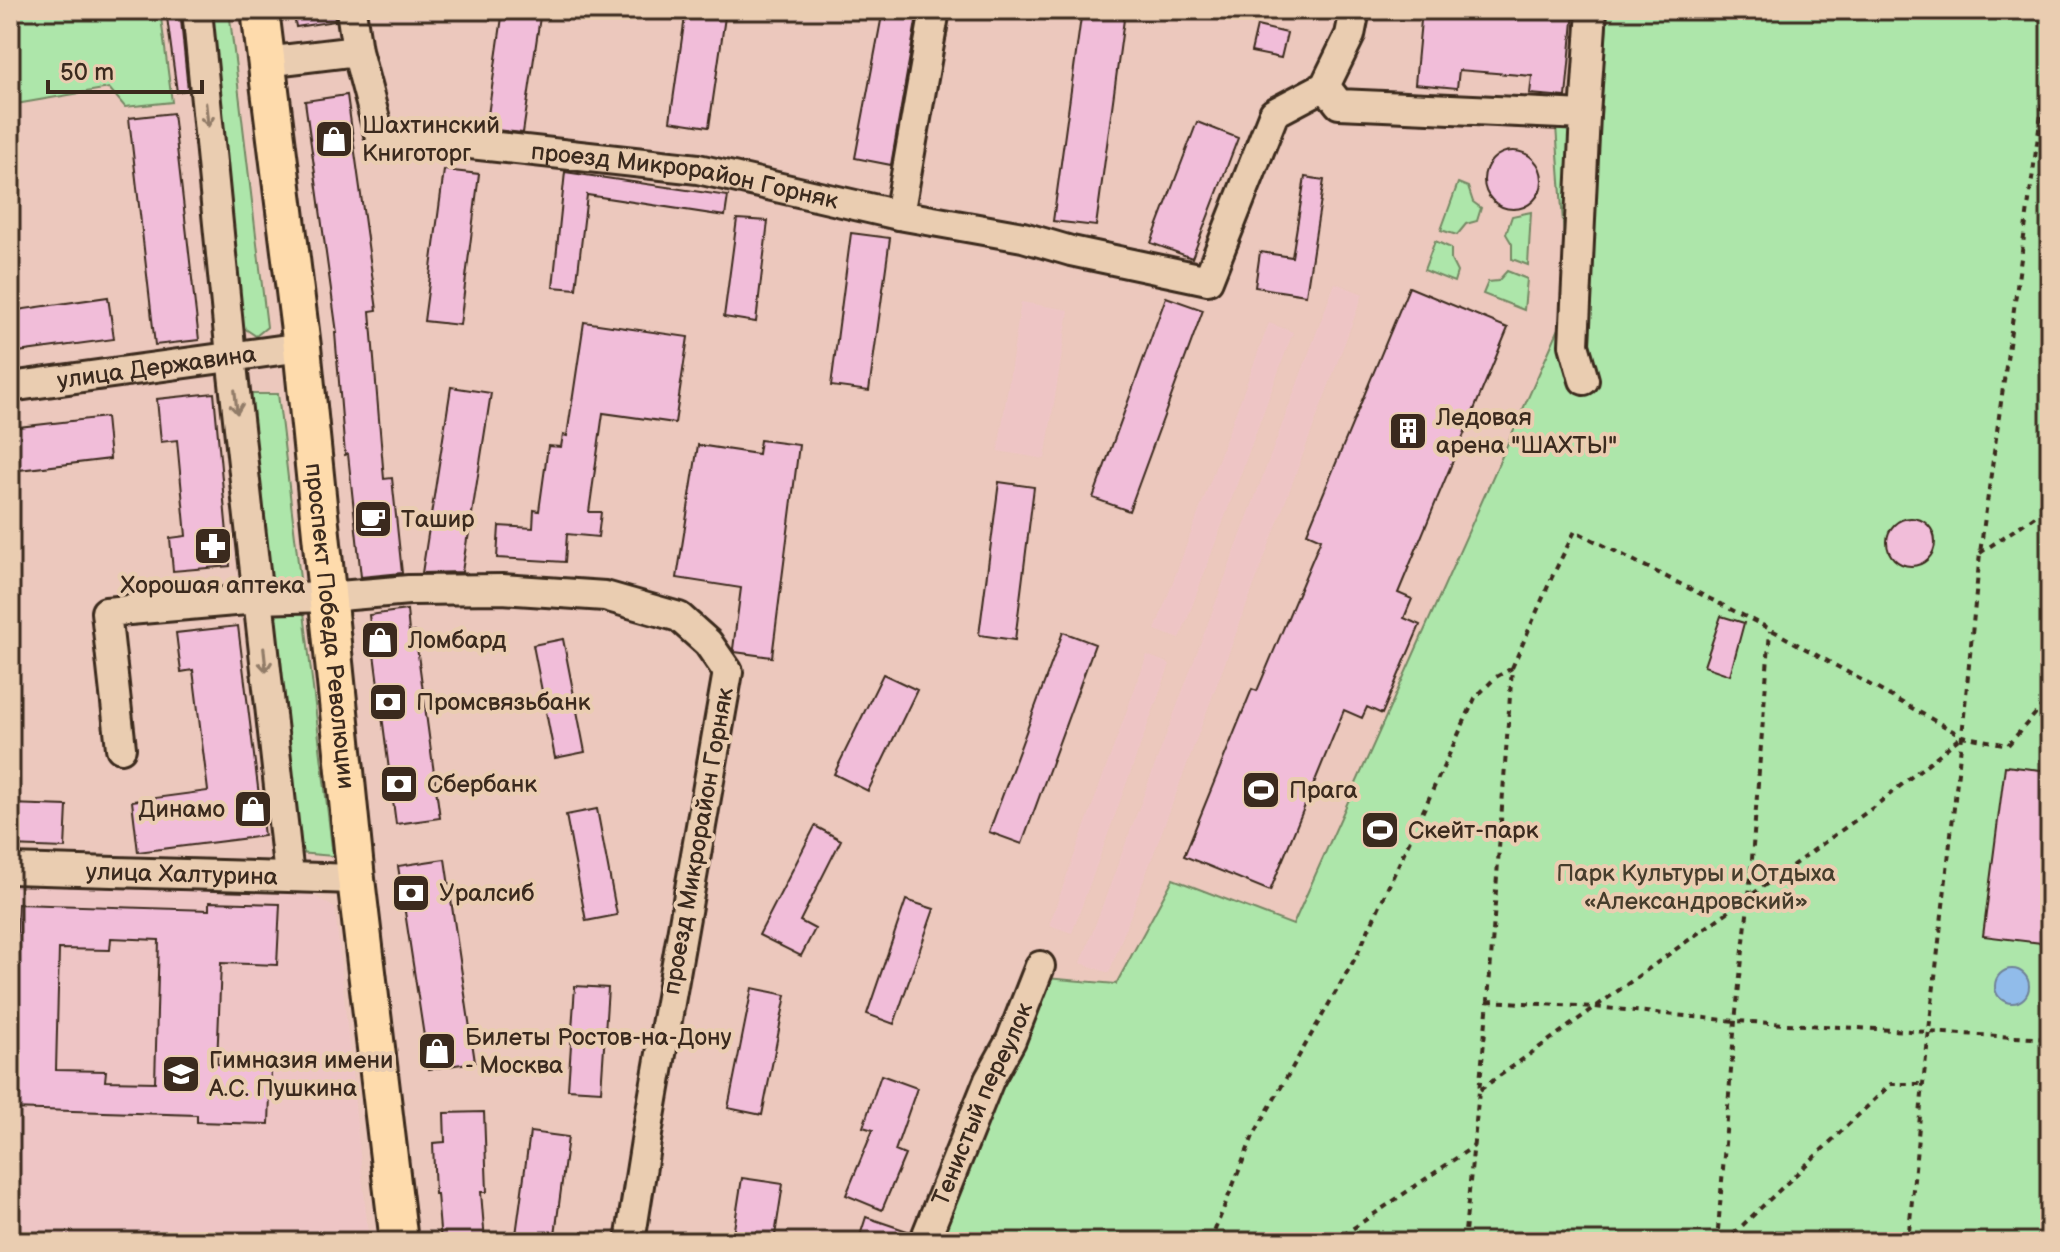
<svg xmlns="http://www.w3.org/2000/svg" width="2060" height="1252" viewBox="0 0 2060 1252" font-family="'Balsamiq Sans',sans-serif">
	<rect width="100%" height="100%" fill="#ecc8bd"/>
	<filter id="ink" filterUnits="userSpaceOnUse"><feTurbulence type="fractalNoise" baseFrequency=".0125" numOctaves="2"/><feDisplacementMap in="SourceGraphic" scale="16" xChannelSelector="R" yChannelSelector="G"/><feConvolveMatrix kernelMatrix="1 2 1 2 8 2 1 2 1" color-interpolation-filters="sRGB"/></filter>
	<g filter="url(#ink)">
		<!-- built -->
		<path fill="#eec5c5" d="M1335,283L1363,294L1109,973L1081,963Z
			M1021,302L1069,310L1045,459L998,451Z
			M1269,323L1293,332L1180,639L1155,630Z
			M1147,655L1170,664L1072,933L1049,925Z
			M10,884L299,887L335,908L369,1242H69L10,1239Z"/>
		<!-- green -->
		<path fill="#ade6aa" stroke="#748864" stroke-width="2" d="M10,10H160L172,102L125,107L109,88L10,105Z
			M205,10H229L267,327L256,336L238,324Z
			M1608,10H2050V1242H938L1046,978L1116,984L1173,879L1293,925L1569,306L1556,126L1599,130Z
			M1458,183L1468,187L1473,202L1481,208L1477,221L1466,224L1457,235L1441,230Z
			M1531,212L1528,265L1512,259V244L1506,234L1512,216Z
			M1435,241L1451,248V260L1457,272L1454,282L1424,270Z
			M1507,271L1527,279L1524,310L1483,294L1488,282L1498,281Z
			M241,394H278L333,856L298,853Z"/>
		<!-- water -->
		<path fill="#91bcea" stroke="#6f8298" stroke-width="2" d="M1995 986a17 17 0 1 1 34 0a17 17 0 1 1-34 0Z"/>
		<!-- building -->
		<path fill="#f1bdd9" stroke="#3b2a1e" stroke-width="2" fill-rule="evenodd" d="M166,10H180L188,90L177,92Z
			M293,10H334L335,21L296,27Z
			M503,10H541L523,133L486,129Z
			M686,10H726L709,127L670,121Z
			M883,10H918L891,165L855,158Z
			M1082,10L1125,12L1096,226L1053,221Z
			M1422,10H1574L1566,97L1530,94L1532,76L1459,70L1457,88L1415,84Z
			M1257,26L1287,33L1281,58L1251,52Z
			M347,95L377,310L370,311L384,479L392,478L402,573L361,577L348,454L345,455L335,333H337L305,101Z
			M173,113L199,340L155,345L129,118Z
			M1197,122L1238,138L1192,258L1151,243Z
			M1484 180a29 29 0 1 1 58 0a29 29 0 1 1-58 0Z
			M444,170L479,174L460,325L424,321Z
			M565,172L728,196L725,216L587,195L576,289L553,287Z
			M1305,177L1324,180L1306,295L1255,287L1260,252L1292,257Z
			M737,219L768,221L756,322L724,317Z
			M851,233L890,238L869,391L831,386Z
			M1409,287L1508,328L1398,593L1412,599L1404,618L1420,625L1382,714L1367,707L1362,718L1344,710L1270,891L1184,856L1252,689L1257,691L1321,539L1307,533Z
			M108,297L114,339L10,353V311Z
			M1166,297L1203,310L1129,511L1093,498Z
			M584,322L688,337L675,423L603,413L589,512H601L598,537L567,534L565,562L497,558L499,526L533,528L534,510L539,511L548,446L561,447L563,435L567,436Z
			M451,387L491,393L468,539H467L462,572L422,573Z
			M214,393L230,566L173,571L170,538L186,536L177,440L161,442L157,399Z
			M106,417L110,459L10,471V428Z
			M760,440L799,445L772,657L735,652L733,649L741,588L677,578L698,445L758,454Z
			M999,482L1034,487L1015,640L979,635Z
			M1887 542a24 24 0 1 1 48 0a24 24 0 1 1-48 0Z
			M407,610L409,632H415L440,818L396,824L369,615Z
			M1721,616L1744,623L1730,675L1704,666Z
			M238,626L264,836L138,852L132,801L208,791L193,670L181,672L176,633Z
			M1063,632L1095,644L1022,844L989,832Z
			M563,639L585,752L555,758L533,645Z
			M883,674L917,690L868,791L834,774Z
			M2005,766L2050,771V944L1983,936Z
			M10,804L67,806L65,848L10,846Z
			M597,809L617,915L586,921L566,815Z
			M815,826L841,840L800,921L815,929L801,956L759,935Z
			M445,859L475,1062L429,1069L398,866Z
			M906,900L934,909L894,1024L867,1014Z
			M209,902L280,904L277,965L221,963L217,1064L271,1065L269,1124L197,1122V1115L11,1109L18,904L209,910ZM111,938L159,940L155,1082L105,1081L106,1071L56,1070L59,949L110,950Z
			M575,986L608,988L601,1091L568,1089Z
			M752,988L786,995L762,1115L728,1108Z
			M881,1075L917,1088L895,1151L905,1155L882,1210L846,1195L873,1130L863,1127Z
			M484,1112L487,1192H481L485,1242H441L437,1194H435L433,1143L445,1142L444,1113Z
			M530,1132L568,1137L554,1242H515Z
			M742,1178L783,1184L774,1242H732Z
			M866,1217L910,1232L907,1242H858Z"/>
		<g fill="none" stroke-linecap="round" stroke-linejoin="round">
			<defs>
				<g id="minor">
					<path d="M197,10L231,356L289,876"/>
					<path id="s1" d="M351,10L357,51L379,134L698,169L899,215L1023,237L1071,251L1208,280L1274,113L1325,86L1350,35L1355,10"/>
					<path d="M266,62L357,51"/>
					<path d="M1325,86L1339,104L1585,115L1574,345L1584,380"/>
					<path d="M1585,115L1592,10"/>
					<path d="M899,215L935,10"/>
					<path id="s2" d="M10,387L302,347"/>
					<path d="M121,748L106,612L258,599L328,597L409,590L502,589L605,596L679,617L708,643L728,672L648,1128L630,1242"/>
					<path id="s3" d="M10,869L356,879"/>
					<path id="s4" d="M924,1242L989,1080L1011,1040L1040,966"/>
				</g>
				<g id="major">
					<path id="s5" d="M260,10L302,347L356,879L399,1242"/>
				</g>
			</defs>
			<!-- minor casing -->
			<use href="#minor" stroke="#3b2a1e" stroke-width="34"/>
			<!-- major casing -->
			<use href="#major" stroke="#3b2a1e" stroke-width="42"/>
			<!-- path -->
			<path stroke="#3b2a1e" stroke-width="4" stroke-dasharray="6 6" stroke-linecap="butt" d="M1980,553L2050,506
				M1488,1001L1595,1007L1735,1021L2050,1039
				M1480,1090L1874,807L1962,736
				M1210,1242L1253,1136L1357,955L1475,698L1496,677L1512,668
				M1333,1242L1474,1146
				M1464,1242L1488,1001L1512,668L1552,577L1575,531L1770,629L1962,736L2008,745L2050,697
				M1717,1242L1735,1021L1749,897L1770,631
				M1725,1242L1891,1084H1923
				M1908,1242L1923,1084L1962,736L1980,553L2050,50"/>
			<!-- minor -->
			<use href="#minor" stroke="#eacdb1" stroke-width="28"/>
			<!-- major -->
			<use href="#major" stroke="#fedbac" stroke-width="36"/>
		</g>
		<!-- one-way arrows -->
		<defs><path id="oneway-shaft" d="M-6 0H5M1.5-3L5.5 0L1.5 3" fill="none" stroke-width="1.6" stroke-linecap="round" stroke-linejoin="round" transform="scale(2)"/></defs>
		<g stroke="#927c68">
			<use href="#oneway-shaft" transform="translate(207 115) rotate(84)"/>
			<use href="#oneway-shaft" transform="translate(236 402) rotate(84)"/>
			<use href="#oneway-shaft" transform="translate(265 660) rotate(84)"/>
		</g>
	</g>
	<!-- icons -->
	<defs>
		<symbol id="shop-square" viewBox="-11 -11 22 22"><rect x="-9" y="-9" width="18" height="18" rx="4" fill="#3b2a1e" stroke="#eacdb1"/><path d="M-5-2.5h2.3a2.7 3.5 0 0 1 5.4 0H5L5.5 6h-11ZM-1.5-2.5h3a1.5 2.3 0 0 0-3 0Z" fill="#fff"/></symbol>
		<symbol id="building-square" viewBox="-11 -11 22 22"><rect x="-9" y="-9" width="18" height="18" rx="4" fill="#3b2a1e" stroke="#eacdb1"/><path d="M-4-6H4V6H1V3H-1V6H-4ZM-2.5-4.3h1.7v1.8h-1.7ZM.8-4.3h1.7v1.8H.8ZM-2.5-1h1.7V.8h-1.7ZM.8-1h1.7V.8H.8Z" fill="#fff"/></symbol>
		<symbol id="cafe-square" viewBox="-11 -11 22 22"><rect x="-9" y="-9" width="18" height="18" rx="4" fill="#3b2a1e" stroke="#eacdb1"/><path d="M-5.5-4.5H6V0H3Q3 3.5 0 3.5H-2.5Q-5.5 3.5-5.5 0ZM3-3.2v2h1.7v-2ZM-6 4.5H4V6H-6Z" fill="#fff"/></symbol>
		<symbol id="pharmacy-square" viewBox="-11 -11 22 22"><rect x="-9" y="-9" width="18" height="18" rx="4" fill="#3b2a1e" stroke="#eacdb1"/><path d="M-2-6h4v4h4v4h-4v4h-4v-4h-4v-4h4Z" fill="#fff"/></symbol>
		<symbol id="bank-square" viewBox="-11 -11 22 22"><rect x="-9" y="-9" width="18" height="18" rx="4" fill="#3b2a1e" stroke="#eacdb1"/><path d="M-6-4H6V4H-6ZM0-2.3a2.3 2.3 0 1 0 0 4.6a2.3 2.3 0 1 0 0-4.6Z" fill="#fff"/></symbol>
		<symbol id="stadium-square" viewBox="-11 -11 22 22"><rect x="-9" y="-9" width="18" height="18" rx="4" fill="#3b2a1e" stroke="#eacdb1"/><path d="M0-5a6.5 5 0 1 0 0 10a6.5 5 0 1 0 0-10ZM-3.5-1.8h7v3.6h-7Z" fill="#fff"/></symbol>
		<symbol id="school-square" viewBox="-11 -11 22 22"><rect x="-9" y="-9" width="18" height="18" rx="4" fill="#3b2a1e" stroke="#eacdb1"/><path d="M0-5L7-2L0 1L-7-2ZM-4 1L0 2.5L4 1V4Q0 6-4 4Z" fill="#fff"/></symbol>
	</defs>
	<g fill-rule="evenodd">
		<use href="#shop-square" x="312" y="117" width="44" height="44"/>
		<use href="#building-square" x="1386" y="409" width="44" height="44"/>
		<use href="#cafe-square" x="351" y="497" width="44" height="44"/>
		<use href="#pharmacy-square" x="191" y="524" width="44" height="44"/>
		<use href="#shop-square" x="358" y="618" width="44" height="44"/>
		<use href="#bank-square" x="366" y="680" width="44" height="44"/>
		<use href="#bank-square" x="377" y="762" width="44" height="44"/>
		<use href="#stadium-square" x="1239" y="768" width="44" height="44"/>
		<use href="#shop-square" x="231" y="787" width="44" height="44"/>
		<use href="#stadium-square" x="1358" y="808" width="44" height="44"/>
		<use href="#bank-square" x="389" y="871" width="44" height="44"/>
		<use href="#shop-square" x="415" y="1029" width="44" height="44"/>
		<use href="#school-square" x="159" y="1052" width="44" height="44"/>
	</g>
	<g text-anchor="middle" stroke-width="8" stroke-linejoin="round" paint-order="stroke">
		<!-- poi labels -->
		<g font-size="24" fill="#3b2a1e" stroke="#eacdb1" text-anchor="start">
			<text x="362" y="133">Шахтинский<tspan x="362" dy="28">Книготорг</tspan></text>
			<text x="1436" y="425">Ледовая<tspan x="1436" dy="28">арена "ШАХТЫ"</tspan></text>
			<text x="401" y="527">Ташир</text>
			<text x="213" y="593" text-anchor="middle">Хорошая аптека</text>
			<text x="408" y="648">Ломбард</text>
			<text x="416" y="710">Промсвязьбанк</text>
			<text x="427" y="792">Сбербанк</text>
			<text x="1289" y="798">Прага</text>
			<text x="225" y="817" text-anchor="end">Динамо</text>
			<text x="1408" y="838">Скейт-парк</text>
			<text x="439" y="901">Уралсиб</text>
			<text x="465" y="1045">Билеты Ростов-на-Дону<tspan x="465" dy="28">- Москва</tspan></text>
			<text x="209" y="1068">Гимназия имени<tspan x="209" dy="28">А.С. Пушкина</tspan></text>
		</g>
		<!-- street labels -->
		<g font-size="24" fill="#3b2a1e" stroke="#eacdb1">
			<text dy="8" stroke="none"><textPath href="#s1" startOffset="436">проезд Микрорайон Горняк</textPath></text>
			<text dy="8" stroke="none"><textPath href="#s2" startOffset="148">улица Державина</textPath></text>
			<text dy="8" stroke="none"><textPath href="#s5" startOffset="620">проспект Победа Революции</textPath></text>
			<text transform="translate(698 841) rotate(-80)" y="8">проезд Микрорайон Горняк</text>
			<text dy="8" stroke="none"><textPath href="#s3" startOffset="172">улица Халтурина</textPath></text>
			<text dy="8" stroke="none"><textPath href="#s4" startOffset="150">Тенистый переулок</textPath></text>
		</g>
		<!-- park labels -->
		<g font-size="24" fill="#463d2c" stroke="#eacdb1">
			<text x="1696" y="881">Парк Культуры и Отдыха<tspan x="1696" dy="28">«Александровский»</tspan></text>
		</g>
	</g>
	<!-- margin -->
	<rect width="2060" height="1252" fill="none" stroke="#eacdb1" stroke-width="40"/>
	<rect x="20" y="20" width="2020" height="1212" fill="none" stroke="#3b2a1e" stroke-width="3" filter="url(#ink)"/>
	<!-- scale -->
	<path d="M48 80v12h154v-12" fill="none" stroke="#3b2a1e" stroke-width="4"/>
	<text x="60" y="80" font-size="24" fill="#3b2a1e" stroke="#eacdb1" stroke-width="6" paint-order="stroke">50 m</text>
</svg>
